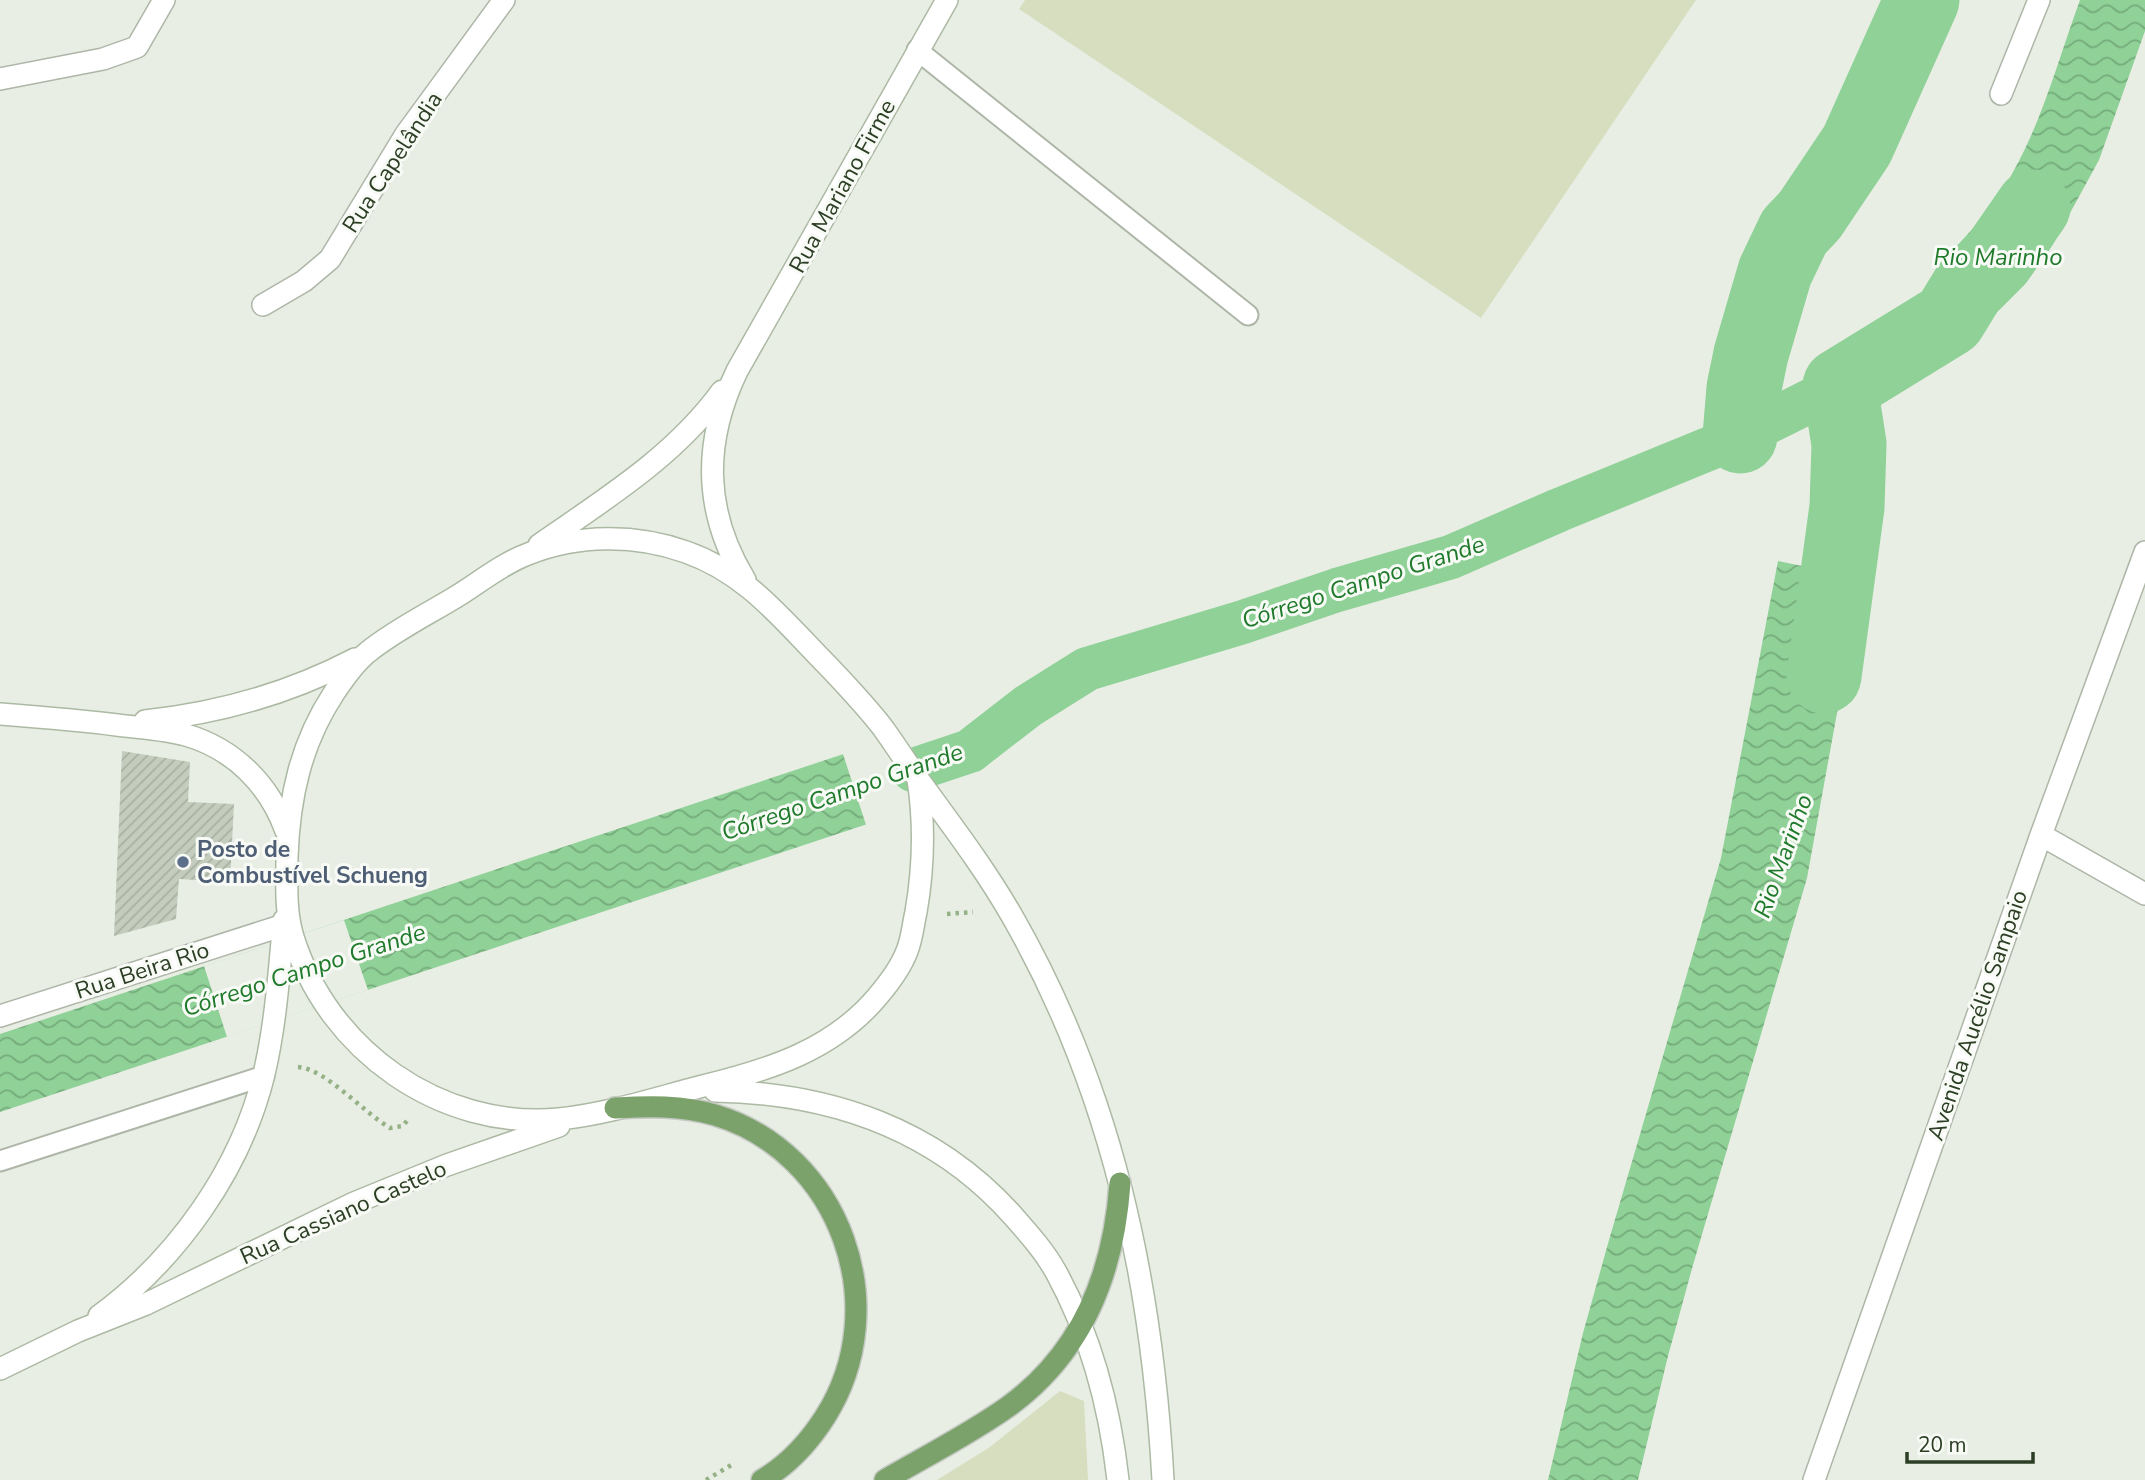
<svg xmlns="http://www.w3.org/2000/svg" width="2145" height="1480" viewBox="0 0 2145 1480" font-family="'Nunito Sans',sans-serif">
	<defs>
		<pattern id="water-waves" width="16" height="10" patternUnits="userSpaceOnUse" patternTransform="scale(1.75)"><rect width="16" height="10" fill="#8fd197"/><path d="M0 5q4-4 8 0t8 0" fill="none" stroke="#75ab7b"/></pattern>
		<pattern id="building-hatch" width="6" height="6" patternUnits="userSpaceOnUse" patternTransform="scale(1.75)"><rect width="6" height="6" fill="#c3ccbd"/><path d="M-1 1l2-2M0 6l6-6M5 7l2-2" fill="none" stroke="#a8b0a2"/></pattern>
	</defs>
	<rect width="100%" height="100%" fill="#e9eee5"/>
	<!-- green -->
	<path fill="#d7debf" d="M1025,0H1696L1481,318L1019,9Z
		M1060,1391L1084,1401L1088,1480H937L990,1447Z"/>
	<!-- water -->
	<path fill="url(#water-waves)" d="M2080,0H2145V31L2099,160L2052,246L2026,283L1994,315L1942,261C1969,234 1995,206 2013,172C2043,119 2059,57 2080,0Z
		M1778,561L1864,579L1841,691L1807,878L1693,1265L1668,1356L1638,1480H1548L1583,1333L1609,1240L1721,858Z
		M958,716L982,786L0,1112V1034Z"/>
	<!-- pier -->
	<path fill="#e9eee5" d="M957,713L961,715L985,788L867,828L842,751Z
		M344,920L368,990L227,1037L204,966Z"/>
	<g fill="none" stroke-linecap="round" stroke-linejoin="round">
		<!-- canal -->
		<path stroke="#8fd197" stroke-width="44" d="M913,770L970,751L1028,706L1087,669L1243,622L1337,590L1451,557L1559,510L1740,436L1840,386"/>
		<!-- river -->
		<path stroke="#8fd197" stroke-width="75" d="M1740,436L1744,388L1751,354L1775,272L1794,232L1810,215L1857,145L1922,0
			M1824,676L1847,507L1849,444L1840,386L1949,319L1968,288L1997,259L2033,207"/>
	</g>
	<!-- building -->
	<path fill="url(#building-hatch)" d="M122,751L190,762L188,802L234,804L230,882L179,879L176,919L114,936Z"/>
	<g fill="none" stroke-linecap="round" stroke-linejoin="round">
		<defs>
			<path id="lane" d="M917,50L1248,315
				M0,1161L264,1076"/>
			<path id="street" d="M0,79L103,59L137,47L164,0
				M2001,94L2039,0
				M263,305L304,281L330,259L406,134L504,0
				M2041,835L2145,894
				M0,1016L284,925
				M1814,1480L2041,835L2145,552"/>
			<path id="secondary" d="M539,545C605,499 674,457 722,391
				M745,580C703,511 703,442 737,371L947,0
				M0,714C39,717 78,720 117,725C140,728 164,729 186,735C234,749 269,784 286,831
				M145,721C220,713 288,694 355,659
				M918,779C925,825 924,866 916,912C913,925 912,939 907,951C901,967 889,983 878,996C833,1050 769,1070 703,1086C656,1098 608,1114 559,1119C440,1130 328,1050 293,937C285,911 287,885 287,857C289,797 301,743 334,693C344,678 355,662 368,652C395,630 430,613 459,595C481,581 504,563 528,554C578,534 636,534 686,552C749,574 784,622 830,668C848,687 867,707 883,728C896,746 908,765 921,783C953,827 985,869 1012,916C1112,1090 1152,1281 1163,1480
				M715,1091C830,1093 936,1129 1014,1217C1029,1234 1045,1252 1056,1272C1091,1336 1110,1408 1118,1480
				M99,1316C177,1259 241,1169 264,1074C276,1023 279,972 284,920
				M0,1369L78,1331L146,1304L354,1203L447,1165L559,1126"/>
			<path id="primary" d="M615,1108C649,1106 681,1105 715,1115C841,1153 895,1307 825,1417C809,1442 788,1465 762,1480
				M885,1480C926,1456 970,1434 1009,1406C1083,1352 1114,1271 1120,1183"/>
		</defs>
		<!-- lane casing -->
		<use href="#lane" stroke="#adb6a7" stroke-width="23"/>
		<!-- street casing -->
		<use href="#street" stroke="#adb6a7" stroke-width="24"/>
		<!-- secondary casing -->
		<use href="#secondary" stroke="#acb9a3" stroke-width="24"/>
		<!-- primary casing -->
		<use href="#primary" stroke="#c4c9c2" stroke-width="24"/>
		<!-- path -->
		<path stroke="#95b186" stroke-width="4.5" stroke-dasharray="3.5 5" stroke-linecap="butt" d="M947,914L973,912
			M298,1067C326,1069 364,1113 390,1128L403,1126L409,1118
			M706,1480L733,1464"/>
		<!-- lane -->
		<use href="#lane" stroke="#fff" stroke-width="19"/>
		<!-- street -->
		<use href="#street" stroke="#fff" stroke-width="21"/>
		<!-- secondary -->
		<use href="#secondary" stroke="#fff" stroke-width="21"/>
		<!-- primary -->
		<use href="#primary" stroke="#7ba26b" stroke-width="21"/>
	</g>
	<!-- markers -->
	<circle fill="#5c6f8a" stroke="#f8faf6" stroke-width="2.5" cx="183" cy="862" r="7"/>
	<g text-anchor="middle" stroke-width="6" stroke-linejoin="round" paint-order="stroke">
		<!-- street labels -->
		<g font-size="23" fill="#2c3f24" stroke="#f8faf6">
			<text transform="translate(392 162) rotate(-57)" y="8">Rua Capelândia</text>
			<text transform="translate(842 186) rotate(-61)" y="8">Rua Mariano Firme</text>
			<text transform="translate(142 970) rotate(-18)" y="8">Rua Beira Rio</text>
			<text transform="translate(1977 1015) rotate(-71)" y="8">Avenida Aucélio Sampaio</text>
			<text transform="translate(343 1212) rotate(-24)" y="8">Rua Cassiano Castelo</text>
		</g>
		<!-- service labels -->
		<g font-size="23" font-weight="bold" fill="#4e5e75" stroke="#f8faf6" text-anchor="start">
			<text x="197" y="857">Posto de<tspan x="197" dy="26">Combustível Schueng</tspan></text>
		</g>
		<!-- water labels -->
		<g font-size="24" font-style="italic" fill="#1f7b2b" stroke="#f8faf6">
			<text x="1998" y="265">Rio Marinho</text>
			<text transform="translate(1363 582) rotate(-18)" y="8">Córrego Campo Grande</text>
			<text transform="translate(842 792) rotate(-19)" y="8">Córrego Campo Grande</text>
			<text transform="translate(1783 856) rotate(-70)" y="8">Rio Marinho</text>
			<text transform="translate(304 970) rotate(-18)" y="8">Córrego Campo Grande</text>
		</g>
	</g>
	<!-- scale -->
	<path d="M1907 1452v10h126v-10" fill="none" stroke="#2c3f24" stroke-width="3.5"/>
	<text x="1918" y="1452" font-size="21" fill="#2c3f24" stroke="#f8faf6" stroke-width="5" paint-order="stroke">20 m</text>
</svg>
